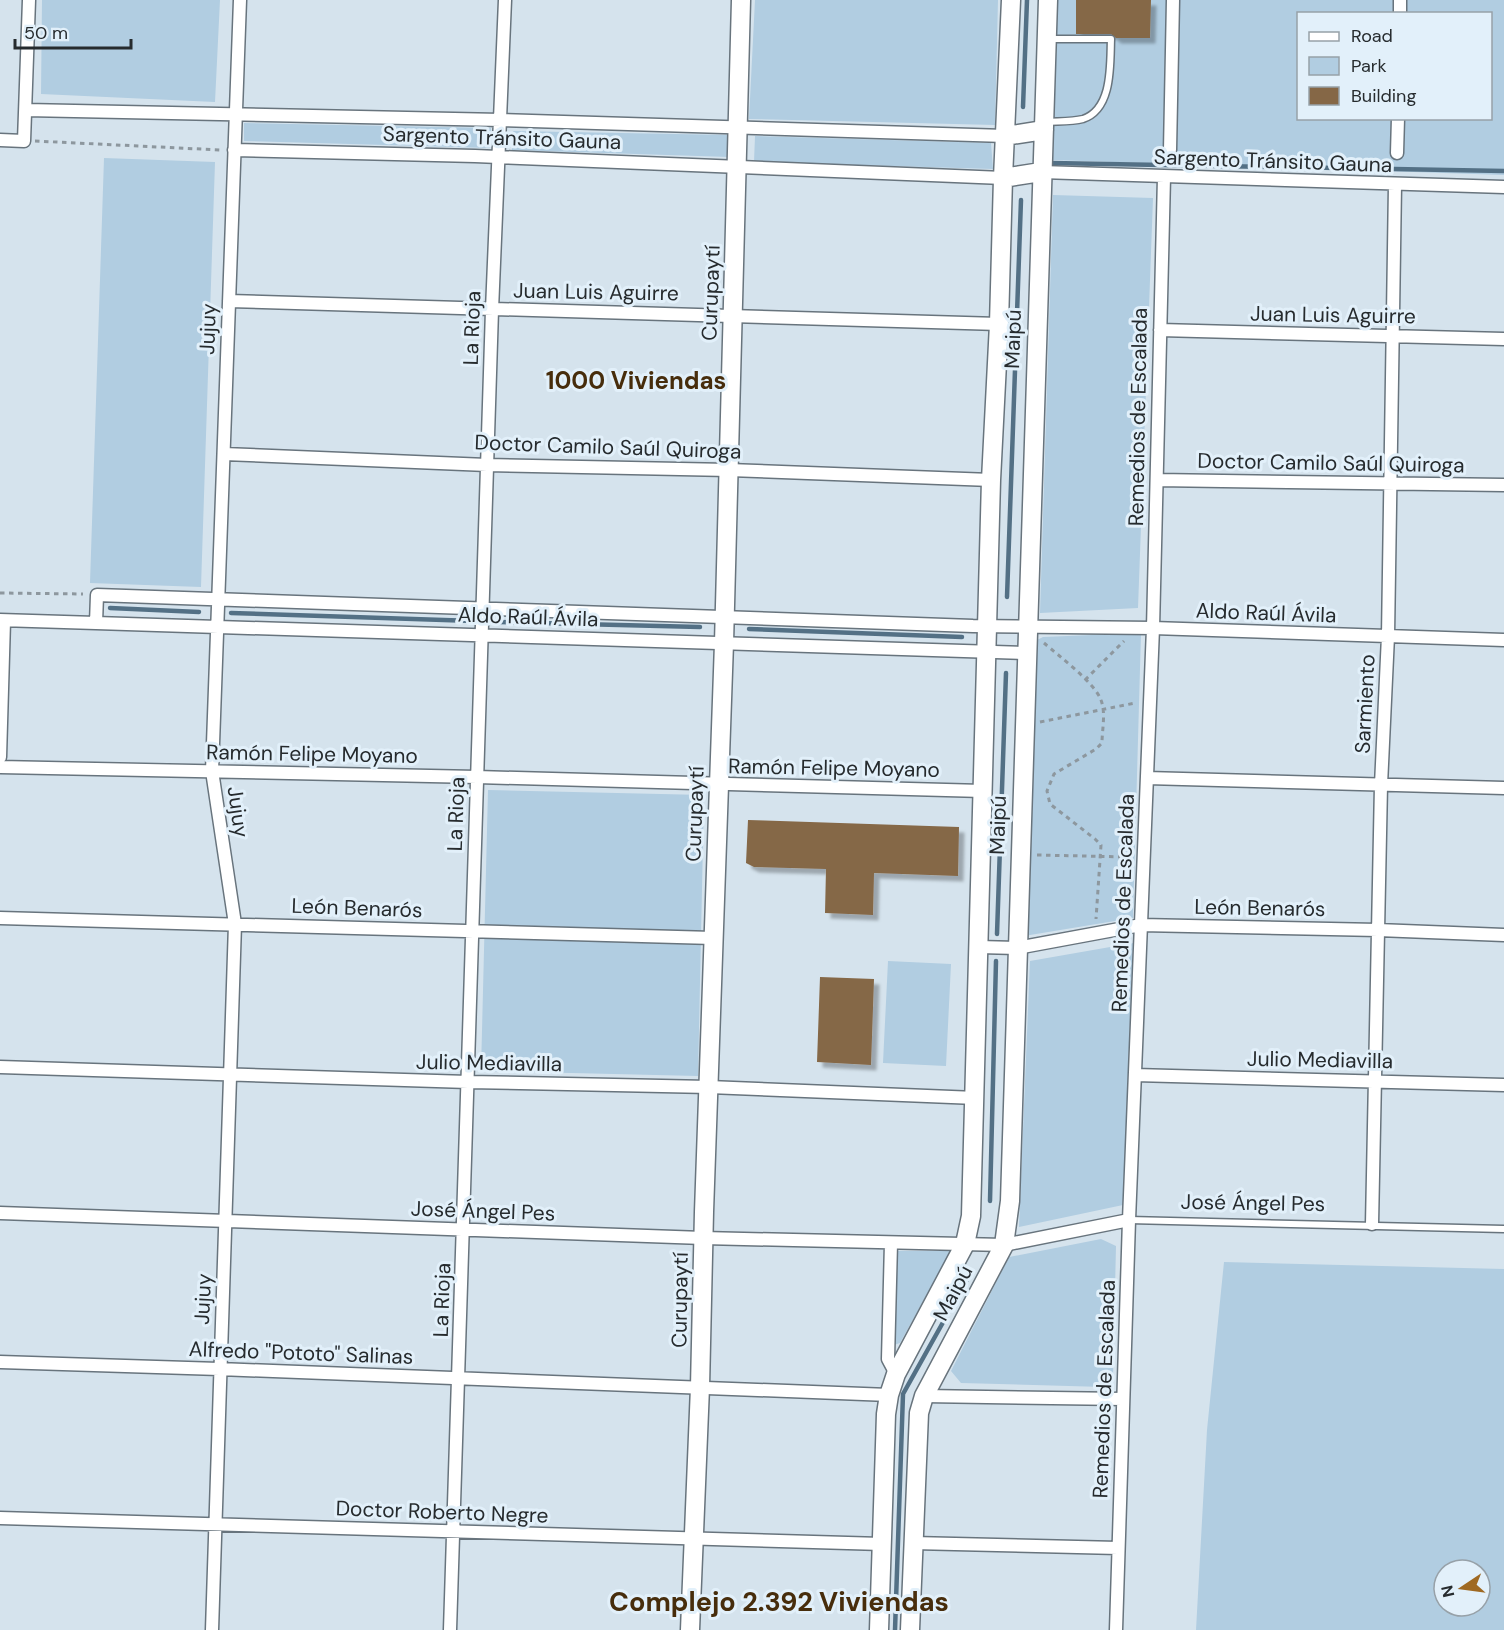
<svg xmlns="http://www.w3.org/2000/svg" width="1504" height="1630" viewBox="0 0 1504 1630" font-family="'DM Sans',sans-serif">
	<defs>
		<filter id="shadow"><feDropShadow dx="5.5" dy="5.5" stdDeviation="1.5" flood-color="#0004"/></filter>
	</defs>
	<rect width="100%" height="100%" fill="#d5e3ed"/>
	<!-- green -->
	<path fill="#b1cde1" fill-rule="evenodd" d="M42,0H220L215,102L41,94Z
		M755,0H998L995,125L749,119Z
		M1057,0H1504V175L1052,160ZM1298,14H1490V118H1298Z
		M244,123L491,128L490,148L244,141Z
		M513,131L729,135V157L512,150Z
		M755,136L991,143L993,169L754,162Z
		M104,158L215,162L201,587L90,583Z
		M1053,195L1153,198L1138,608L1040,613Z
		M1141,633L1133,918L1024,936L1034,646L1037,640L1043,637Z
		M488,790L704,795L698,1076L481,1071Z
		M1133,943L1123,1205L1019,1227L1030,961Z
		M888,961L951,964L946,1066L883,1063Z
		M1101,1239L1116,1246L1113,1376L1104,1387L961,1383L951,1371L1009,1257Z
		M897,1251H951L900,1343L894,1345Z
		M1224,1262L1504,1269V1630H1196L1207,1430ZM1444,1570H1480V1606H1444Z"/>
	<g fill="none" stroke-linecap="round" stroke-linejoin="round">
		<!-- stream -->
		<path stroke="#537085" stroke-width="4.5" d="M1023,107L1027,0
			M1051,163L1504,171
			M1007,597L1021,200
			M110,608L199,612
			M231,613L474,621
			M499,622L700,627
			M749,629L962,637
			M997,934L1006,673
			M990,1201L996,961
			M895,1630L903,1394L970,1274"/>
	</g>
	<!-- building -->
	<path fill="#856746" filter="url(#shadow)" d="M1076,0H1151L1150,38H1116L1111,34H1076Z
		M748,820L959,827L958,876L874,873L873,915L825,913L826,869L754,867L746,863Z
		M820,977L874,979L871,1065L817,1062Z"/>
	<g fill="none" stroke-linecap="round" stroke-linejoin="round">
		<defs>
			<path id="lane" d="M1045,122C1057,121 1071,122 1083,119C1113,109 1110,64 1111,39H1049
				M1129,1220L1504,1229"/>
			<path id="street" d="M1400,14V0
				M26,110L501,120L1005,136
				M0,140L24,141L29,0
				M234,150L475,156L1003,178
				M1170,150L1173,0
				M1397,153L1398,118
				M1041,172L1504,187
				M229,301L999,324
				M1160,330L1504,339
				M224,454L487,465L729,470L991,480
				M1157,480L1504,485
				M0,620L96,623
				M1026,653L96,623L97,595L973,626L1153,628L1504,640
				M0,757L4,621
				M0,767L477,777L983,791
				M1147,778L1504,788
				M0,918L713,938
				M979,947L1017,948L1141,925L1378,930L1504,935
				M0,1067L468,1082L709,1087L976,1098
				M1135,1075L1504,1085
				M0,1213L703,1238L1004,1245L1129,1220
				M1372,1224L1381,785L1388,636L1395,185
				M891,1243L888,1359L896,1374
				M0,1362L219,1369L889,1395
				M924,1396L1123,1399
				M0,1518L882,1544
				M913,1543L1118,1548
				M212,1630L235,924L212,771L240,0
				M450,1630L492,310L505,0
				M1116,1630L1129,1220L1153,628L1164,177"/>
			<path id="secondary" d="M1005,136L1044,130
				M1003,178L1041,172
				M690,1630L700,1387L704,1212L724,643L741,0
				M879,1630L886,1414L889,1395L896,1374L965,1244L971,1216L991,480L999,324L1003,178L1011,0
				M910,1630L919,1413L924,1396L932,1381L1004,1245L1010,1201L1048,0"/>
		</defs>
		<!-- lane casing -->
		<use href="#lane" stroke="#68747d" stroke-width="9"/>
		<!-- street casing -->
		<use href="#street" stroke="#68747d" stroke-width="15"/>
		<!-- secondary casing -->
		<use href="#secondary" stroke="#68747d" stroke-width="21"/>
		<!-- path -->
		<path stroke="#8d979e" stroke-width="3" stroke-dasharray="4.5 4.5" stroke-linecap="butt" d="M35,141L220,150
			M0,593L83,594
			M1044,643C1059,656 1095,683 1101,700C1106,713 1102,730 1102,743L1096,749L1054,774L1047,791L1050,804L1095,839L1101,845L1096,919
			M1085,680L1124,641
			M1040,722L1135,703
			M1037,855L1131,857"/>
		<!-- lane -->
		<use href="#lane" stroke="#fff" stroke-width="6"/>
		<!-- street -->
		<use href="#street" stroke="#fff" stroke-width="12"/>
		<!-- secondary -->
		<use href="#secondary" stroke="#fff" stroke-width="18"/>
	</g>
	<g text-anchor="middle" stroke-width="6" stroke-linejoin="round" paint-order="stroke">
		<!-- street labels -->
		<g font-size="21" fill="#262b2e" stroke="#e2f0fa">
			<text transform="translate(502 138) rotate(2)" y="7">Sargento Tránsito Gauna</text>
			<text transform="translate(1273 161) rotate(2)" y="7">Sargento Tránsito Gauna</text>
			<text transform="translate(596 292) rotate(1)" y="7">Juan Luis Aguirre</text>
			<text transform="translate(711 293) rotate(-88)" y="7">Curupaytí</text>
			<text transform="translate(1333 315) rotate(1)" y="7">Juan Luis Aguirre</text>
			<text transform="translate(472 328) rotate(-88)" y="7">La Rioja</text>
			<text transform="translate(208 329) rotate(-88)" y="7">Jujuy</text>
			<text transform="translate(1013 339) rotate(-88)" y="7">Maipú</text>
			<text transform="translate(1138 417) rotate(-89)" y="7">Remedios de Escalada</text>
			<text transform="translate(608 447) rotate(2)" y="7">Doctor Camilo Saúl Quiroga</text>
			<text transform="translate(1331 463) rotate(1)" y="7">Doctor Camilo Saúl Quiroga</text>
			<text transform="translate(1266 613) rotate(2)" y="7">Aldo Raúl Ávila</text>
			<text transform="translate(528 617) rotate(2)" y="7">Aldo Raúl Ávila</text>
			<text transform="translate(1365 704) rotate(-87)" y="7">Sarmiento</text>
			<text transform="translate(312 754) rotate(1)" y="7">Ramón Felipe Moyano</text>
			<text transform="translate(834 768) rotate(1)" y="7">Ramón Felipe Moyano</text>
			<text transform="translate(238 812) rotate(82)" y="7">Jujuy</text>
			<text transform="translate(456 814) rotate(-88)" y="7">La Rioja</text>
			<text transform="translate(695 814) rotate(-88)" y="7">Curupaytí</text>
			<text transform="translate(998 825) rotate(-88)" y="7">Maipú</text>
			<text transform="translate(1123 903) rotate(-88)" y="7">Remedios de Escalada</text>
			<text transform="translate(357 908) rotate(2)" y="7">León Benarós</text>
			<text transform="translate(1260 908) rotate(1)" y="7">León Benarós</text>
			<text transform="translate(1320 1060) rotate(1)" y="7">Julio Mediavilla</text>
			<text transform="translate(489 1063) rotate(1)" y="7">Julio Mediavilla</text>
			<text transform="translate(1253 1203) rotate(1)" y="7">José Ángel Pes</text>
			<text transform="translate(483 1211) rotate(2)" y="7">José Ángel Pes</text>
			<text transform="translate(953 1293) rotate(-62)" y="7">Maipú</text>
			<text transform="translate(203 1299) rotate(-87)" y="7">Jujuy</text>
			<text transform="translate(442 1300) rotate(-88)" y="7">La Rioja</text>
			<text transform="translate(680 1300) rotate(-89)" y="7">Curupaytí</text>
			<text transform="translate(301 1353) rotate(2)" y="7">Alfredo "Pototo" Salinas</text>
			<text transform="translate(1104 1389) rotate(-88)" y="7">Remedios de Escalada</text>
			<text transform="translate(442 1512) rotate(2)" y="7">Doctor Roberto Negre</text>
		</g>
		<!-- quarter labels -->
		<g font-size="24" font-weight="bold" fill="#472d0c" stroke="#e2f0fa">
			<text x="636" y="389">1000 Viviendas</text>
		</g>
		<!-- district labels -->
		<g font-size="27" font-weight="bold" fill="#472d0c" stroke="#e2f0fa">
			<text x="779" y="1611">Complejo 2.392 Viviendas</text>
		</g>
	</g>
	<!-- legend -->
	<rect x="1297" y="12" width="195" height="108" fill="#e2f0fa" stroke="#97a1a8" stroke-width="1.5"/>
	<rect x="1309" y="32" width="30" height="9" fill="#ffffff" stroke="#97a1a8" stroke-width="1.5"/>
	<text x="1351" y="42" font-size="18" fill="#262b2e">Road</text>
	<rect x="1309" y="57" width="30" height="18" fill="#b1cde1" stroke="#97a1a8" stroke-width="1.5"/>
	<text x="1351" y="72" font-size="18" fill="#262b2e">Park</text>
	<rect x="1309" y="87" width="30" height="18" fill="#856746" stroke="#97a1a8" stroke-width="1.5"/>
	<text x="1351" y="102" font-size="18" fill="#262b2e">Building</text>
	<!-- north arrow -->
	<g transform="translate(1462 1588) rotate(257)"><circle r="28" fill="#e2f0fa" stroke="#97a1a8" stroke-width="1.5"/>
	<path d="M0-4.5L10 22L0 15L-10 22Z" fill="#9f6922"/>
	<text y="-9" font-size="16" font-weight="bold" text-anchor="middle" fill="#262b2e">N</text>
	</g>
	<!-- scale -->
	<path d="M15 39v9h116v-9" fill="none" stroke="#262b2e" stroke-width="3"/>
	<text x="24" y="39" font-size="18" fill="#262b2e" stroke="#e2f0fa" stroke-width="4.5" paint-order="stroke">50 m</text>
</svg>
